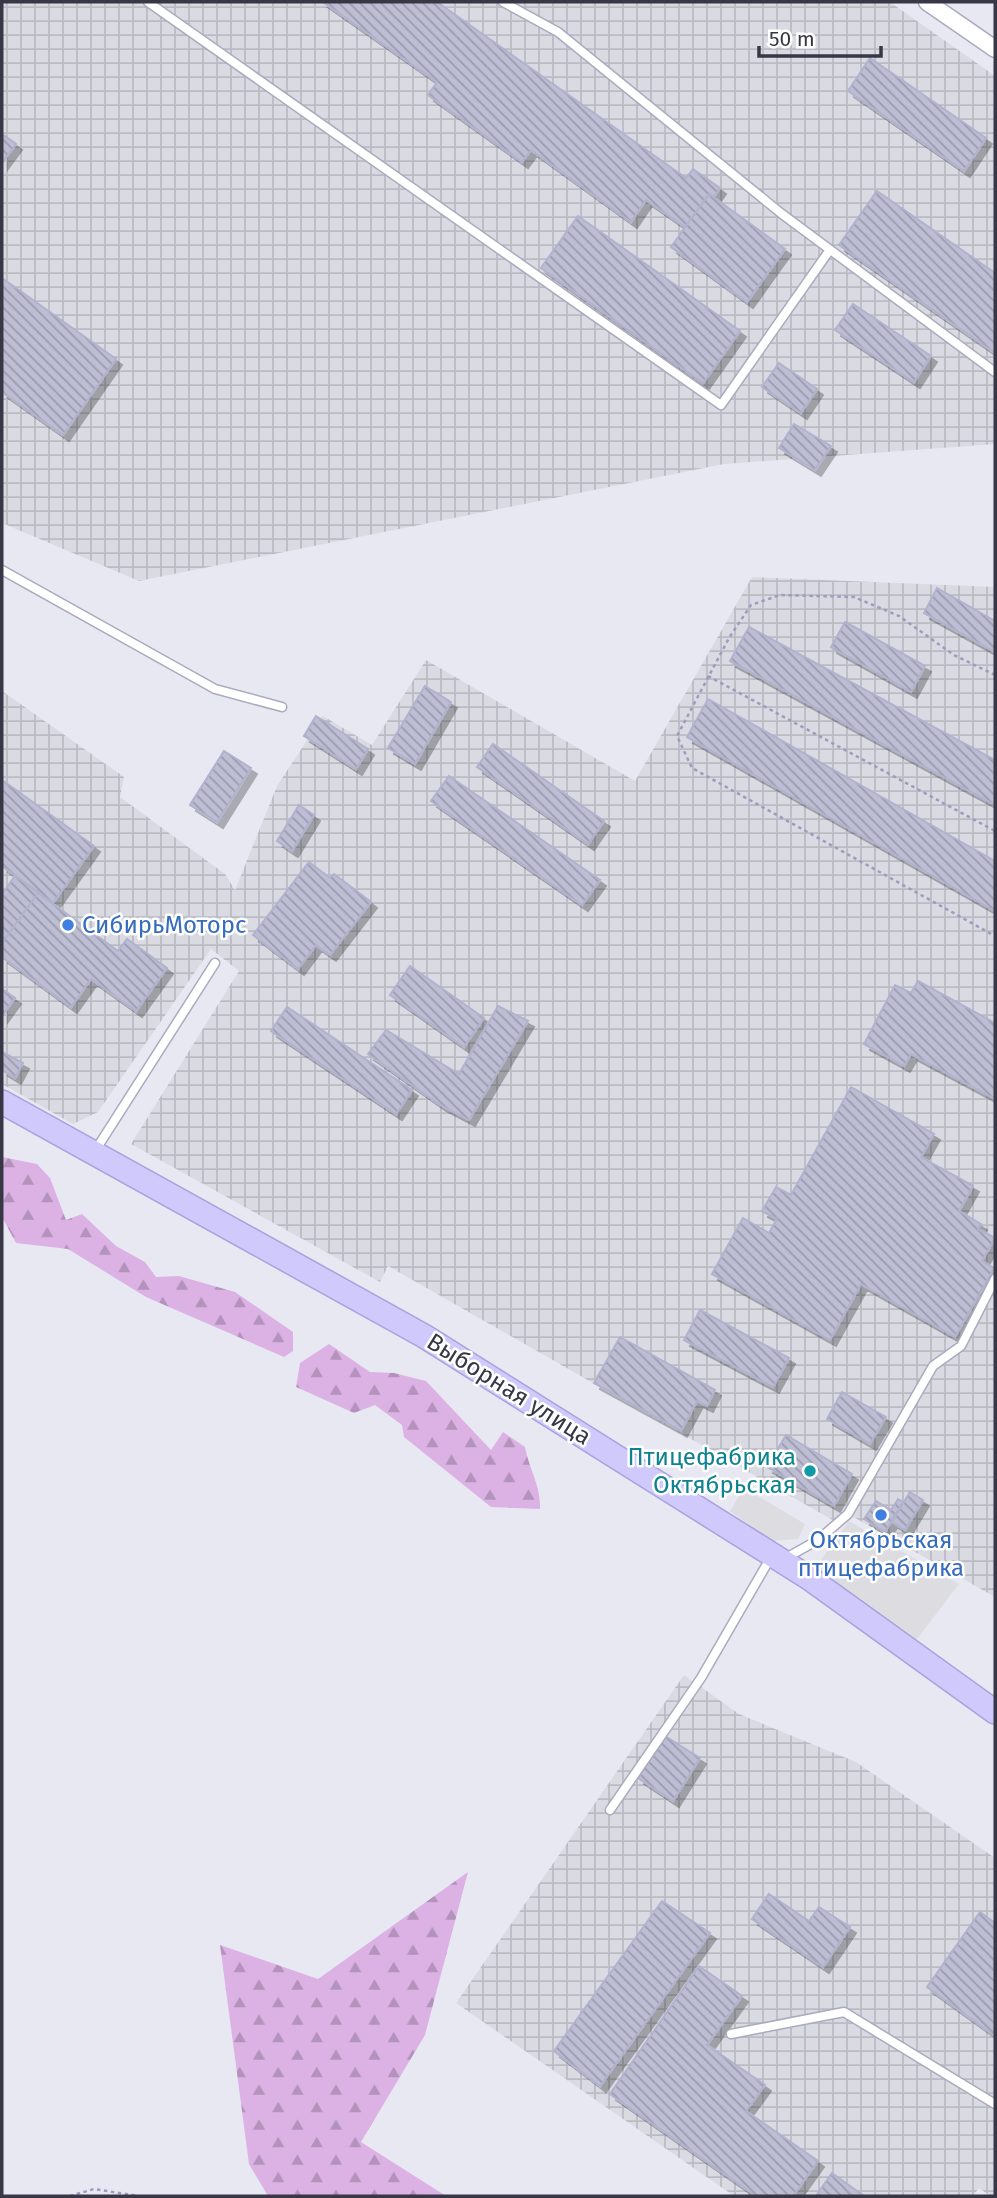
<svg xmlns="http://www.w3.org/2000/svg" width="997" height="2198" viewBox="0 0 997 2198" font-family="'Fira Sans',sans-serif">
	<defs>
		<pattern id="industrial-grid" width="8" height="8" patternUnits="userSpaceOnUse" patternTransform="scale(1.75)"><rect width="8" height="8" fill="#d9dae2"/><path d="M0 4h8M4 0v8" fill="none" stroke="#bbbcc3"/></pattern>
		<pattern id="forest-firs" width="22" height="20" patternUnits="userSpaceOnUse" patternTransform="scale(1.75)"><rect width="22" height="20" fill="#dcb2e5"/><path d="M5 1l3.5 6h-7zM16 11l3.5 6h-7z" fill="#b392bb"/></pattern>
		<pattern id="building-back-hatch" width="6" height="6" patternUnits="userSpaceOnUse" patternTransform="scale(1.75)"><rect width="6" height="6" fill="#bdbed4"/><path d="M-1 5l2 2M0 0l6 6M5-1l2 2" fill="none" stroke="#9a9bae"/></pattern>
		<filter id="shadow"><feDropShadow dx="6" dy="6" stdDeviation="0" flood-color="#0004"/></filter>
	</defs>
	<rect width="100%" height="100%" fill="#e8e8f3"/>
	<!-- industrial -->
	<path fill="url(#industrial-grid)" d="M2,2H890L995,76V444L724,464L139,581L2,523Z
		M752,577L995,587V1597L848,1514L836,1522L388,1266L380,1282L131,1144L239,971L211,949L98,1112L73,1124L2,1084V691L124,777L120,797L225,874L235,890L277,786L323,716L372,745L426,660L635,781Z
		M684,1675L739,1714L856,1762L995,1858V2196H990L979,2188L973,2196H734L456,2003Z"/>
	<!-- forest -->
	<path fill="url(#forest-firs)" d="M2,1157L37,1164L50,1178L66,1220L82,1214L116,1246L145,1262L156,1277L179,1276L235,1292L293,1332V1351L284,1357L146,1297L68,1249L16,1243L2,1217Z
		M329,1344L370,1372L394,1373L426,1381L491,1450L503,1432L525,1447C529,1469 541,1486 540,1509L491,1507L404,1437L402,1425L375,1405L354,1413L296,1387L300,1363Z
		M468,1872L425,2035L361,2142L446,2196H268L249,2164L220,1945L318,1979Z"/>
	<!-- parking -->
	<path fill="#dcdce1" d="M744,1488L805,1524L798,1539L771,1541L730,1511Z
		M849,1521L959,1584L914,1643L813,1571Z"/>
	<!-- building -->
	<path fill="url(#building-back-hatch)" stroke="#b1b2ce" stroke-width="2" filter="url(#shadow)" d="M323,2H437L686,178L693,169L720,188L714,197L709,194L685,227L646,200L631,222L531,150L522,162L428,95L437,82Z
		M870,58L986,138L964,171L848,91Z
		M2,134L16,144L2,163Z
		M877,191L995,273V353L839,245Z
		M709,194L785,249L747,302L671,247Z
		M578,216L740,331L703,383L541,268Z
		M2,278L116,359L63,435L2,392Z
		M853,304L931,356L914,382L835,330Z
		M779,363L817,389L801,413L762,387Z
		M794,424L831,446L815,470L779,448Z
		M937,588L995,621V652L924,613Z
		M845,622L925,666L911,692L831,647Z
		M749,627L995,760V805L730,661Z
		M425,686L451,702L415,764L388,748Z
		M708,699L995,861V911L687,737Z
		M316,716L368,749L356,769L304,736Z
		M493,744L604,821L588,844L477,767Z
		M224,751L251,768L217,822L190,805Z
		M449,776L600,880L582,905L431,801Z
		M2,780L94,846L53,903L2,866Z
		M299,805L314,815L292,851L277,841Z
		M309,862L330,878L334,874L371,902L330,955L316,945L298,969L253,935Z
		M15,876L38,893L2,943V894Z
		M38,893L118,951L127,939L167,968L136,1011L91,979L71,1007L2,957V943Z
		M410,966L484,1018L464,1047L390,995Z
		M918,981L995,1023V1099L911,1054L904,1066L864,1044L895,985L911,993Z
		M2,989L15,998L2,1016Z
		M498,1006L528,1021L469,1120L440,1105L368,1054L386,1030L459,1074Z
		M287,1007L412,1090L396,1114L271,1031Z
		M2,1052L23,1063L15,1078L2,1070Z
		M851,1087L934,1134L921,1157L973,1186L959,1211L981,1224L978,1229L995,1238L982,1261L994,1268L955,1337L861,1284L830,1340L712,1274L743,1218L769,1233L777,1219L762,1211L776,1187L791,1195Z
		M700,1310L789,1358L773,1387L684,1340Z
		M620,1337L715,1390L707,1406L697,1401L681,1431L594,1383Z
		M842,1392L886,1417L870,1444L827,1419Z
		M786,1435L852,1474L834,1506L767,1467Z
		M910,1492L923,1500L905,1530L892,1522Z
		M898,1499L903,1502L885,1532L864,1519L876,1501L891,1510Z
		M665,1736L700,1758L673,1801L638,1778Z
		M769,1894L809,1921L819,1907L850,1927L823,1967L752,1919Z
		M662,1901L710,1933L600,2086L554,2051Z
		M980,1912L995,1923V2036L927,1987Z
		M699,1966L742,1996L707,2045L765,2085L746,2111L818,2161L793,2196H756L610,2094Z
		M832,2173L864,2196H816Z"/>
	<g fill="none" stroke-linecap="round" stroke-linejoin="round">
		<defs>
			<path id="service" d="M148,2L721,405L829,251
				M503,2L558,32L782,214L995,372
				M2,570L215,689L282,707
				M95,1151L215,963
				M784,1559L818,1540L848,1514L933,1366L961,1346L995,1279
				M610,1810L701,1678L771,1557
				M731,2034L844,2012L995,2104"/>
			<path id="minor" d="M927,2L995,49"/>
			<path id="secondary" d="M2,1102L424,1336L809,1578L995,1712"/>
		</defs>
		<!-- service casing -->
		<use href="#service" stroke="#abaabe" stroke-width="11"/>
		<!-- minor casing -->
		<use href="#minor" stroke="#abaabe" stroke-width="19"/>
		<!-- secondary casing -->
		<use href="#secondary" stroke="#a8a2dd" stroke-width="26"/>
		<!-- path -->
		<path stroke="#9d9cbf" stroke-width="2.5" stroke-dasharray="3.5 3.5" stroke-linecap="butt" d="M995,675L954,655L899,616L854,597L780,595L751,605L729,638L677,736L692,768L995,936
			M708,676L995,831
			M70,2196L94,2189L139,2196"/>
		<!-- service -->
		<use href="#service" stroke="#fff" stroke-width="8"/>
		<!-- minor -->
		<use href="#minor" stroke="#fff" stroke-width="16"/>
		<!-- secondary -->
		<use href="#secondary" stroke="#cfc9fc" stroke-width="23"/>
	</g>
	<!-- markers -->
	<g fill="#3f7fe0" stroke="#fff" stroke-width="2.5">
		<circle cx="68" cy="925" r="7"/>
		<circle cx="881" cy="1515" r="7"/>
	</g>
	<circle fill="#0f9aa8" stroke="#fff" stroke-width="2.5" cx="810" cy="1471" r="7"/>
	<g text-anchor="middle" stroke-width="5" stroke-linejoin="round" paint-order="stroke">
		<!-- shop labels -->
		<g font-size="24" fill="#366cbe" stroke="#fff" text-anchor="start">
			<text x="82" y="933">СибирьМоторс</text>
			<text x="881" y="1548" text-anchor="middle">Октябрьская<tspan x="881" dy="28">птицефабрика</tspan></text>
		</g>
		<!-- street labels -->
		<g font-size="24" fill="#373746" stroke="#fff">
			<text transform="translate(509 1389) rotate(32)" y="8">Выборная улица</text>
		</g>
		<!-- culture labels -->
		<g font-size="24" fill="#0d838f" stroke="#fff" text-anchor="end">
			<text x="796" y="1465">Птицефабрика<tspan x="796" dy="28">Октябрьская</tspan></text>
		</g>
	</g>
	<!-- border -->
	<rect width="997" height="2198" fill="none" stroke="#373746" stroke-width="7"/>
	<!-- scale -->
	<path d="M759 46v10h122v-10" fill="none" stroke="#373746" stroke-width="3.5"/>
	<text x="769" y="46" font-size="21" fill="#373746" stroke="#ffffff" stroke-width="5" paint-order="stroke">50 m</text>
</svg>
